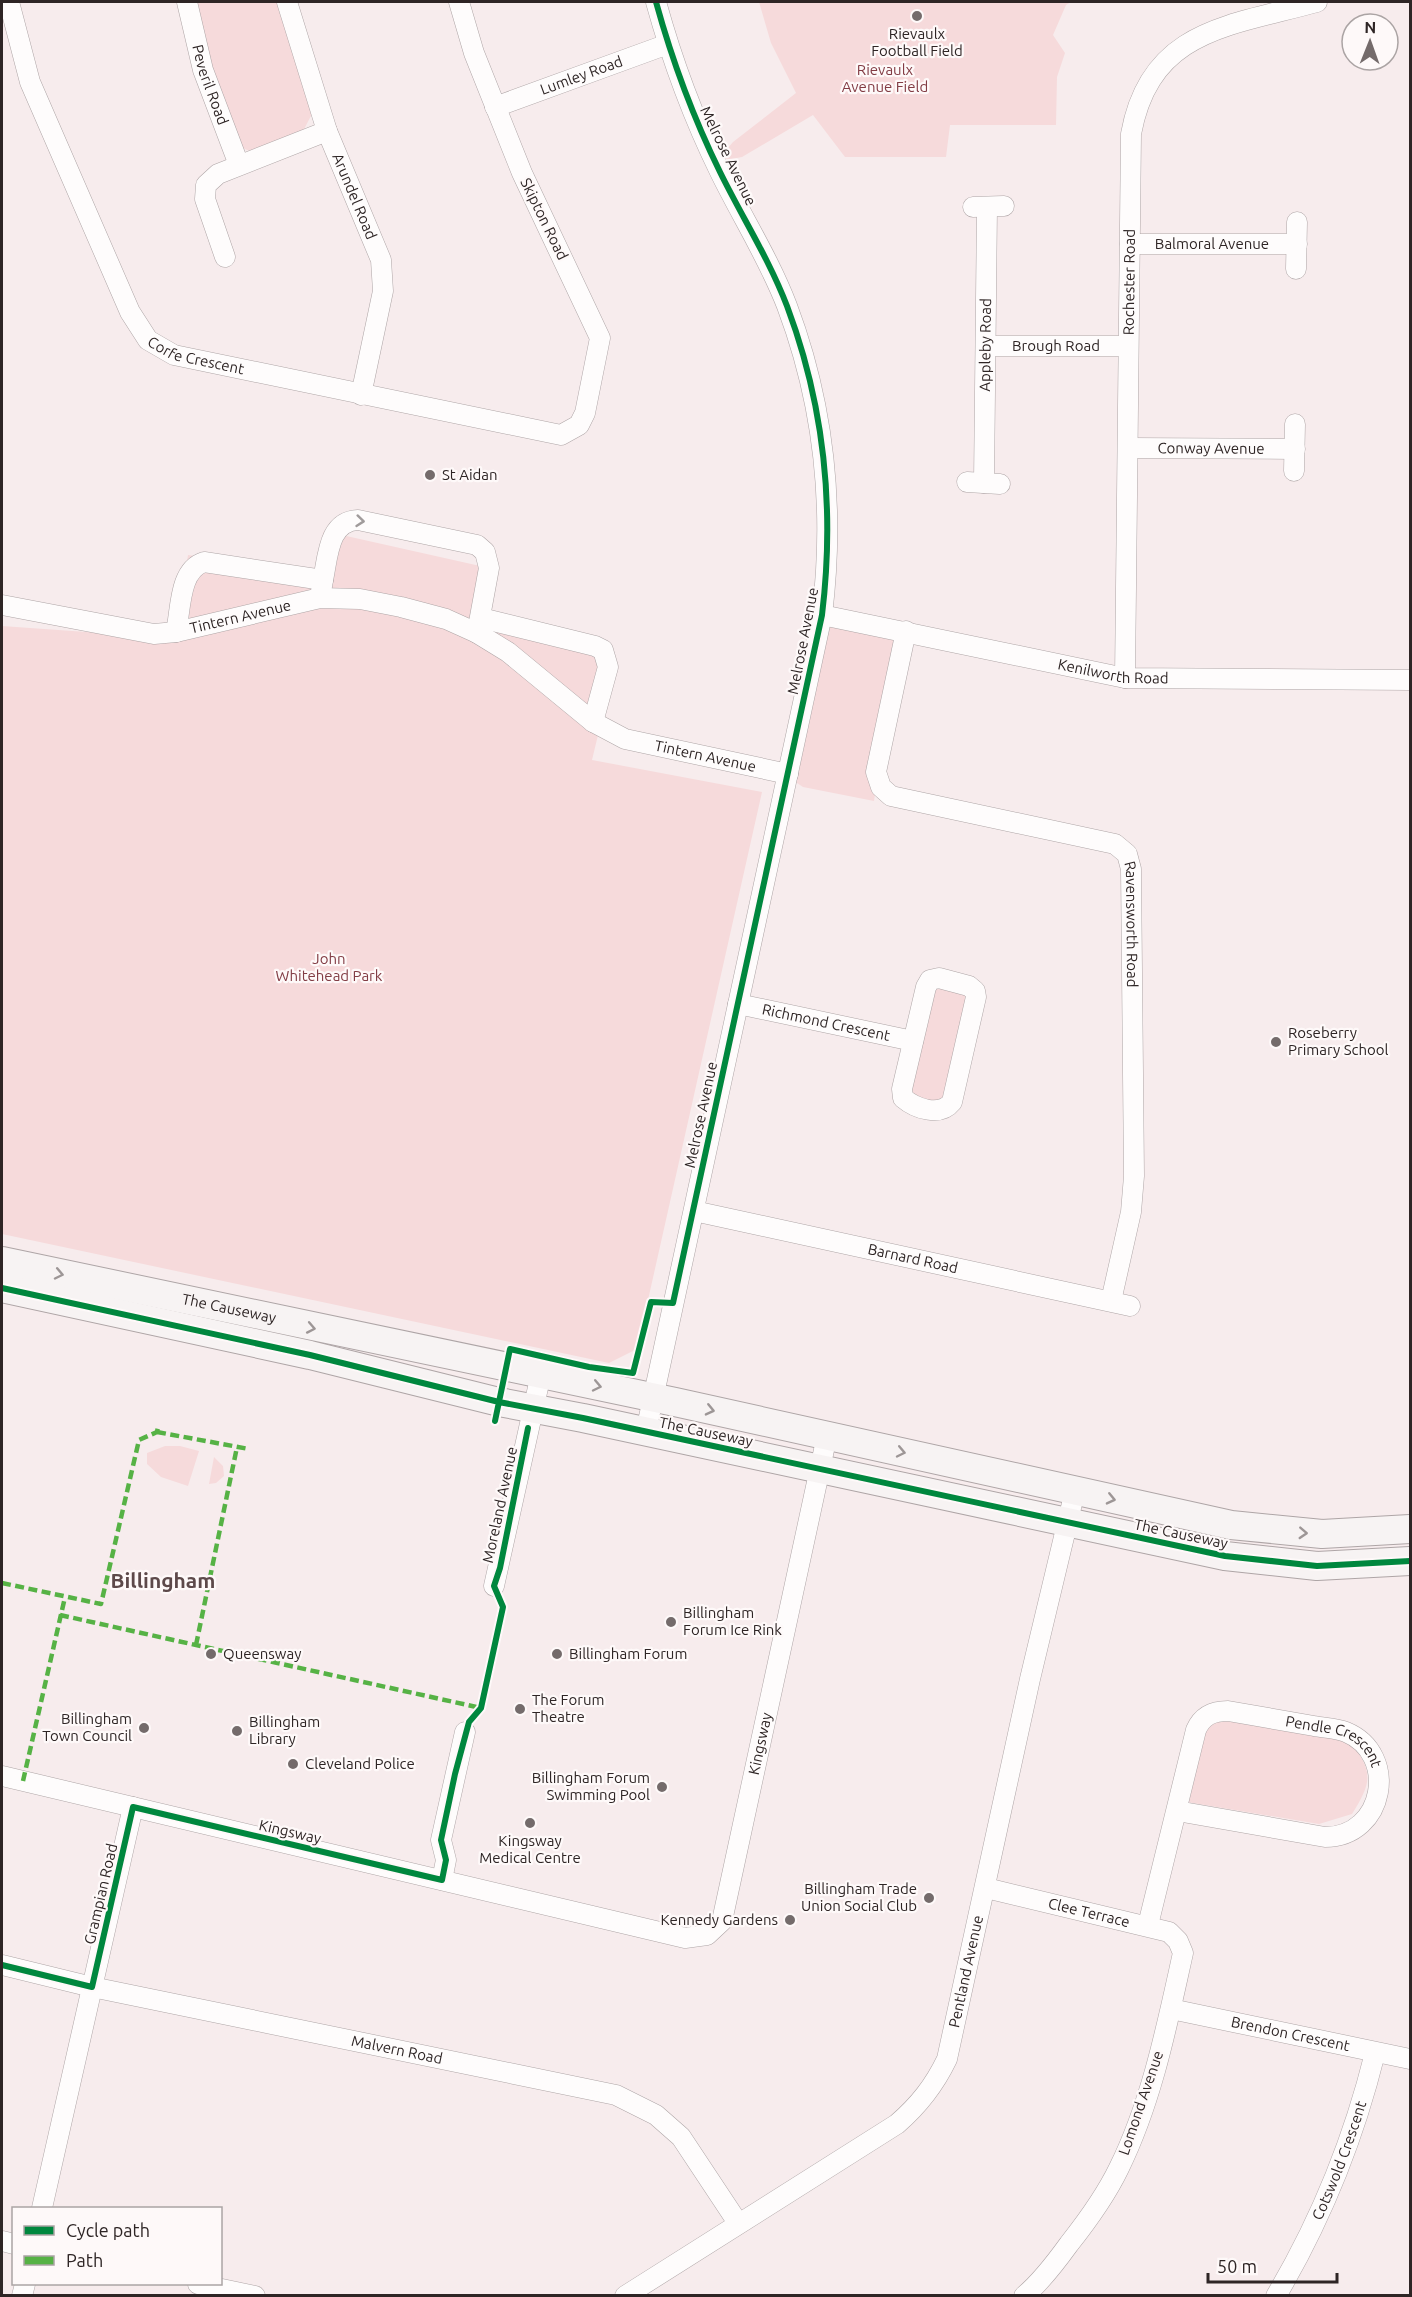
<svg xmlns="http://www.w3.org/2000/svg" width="1412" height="2297" viewBox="0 0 1412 2297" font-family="Ubuntu,sans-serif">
	<rect width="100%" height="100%" fill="#f7eced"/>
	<!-- green -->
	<path fill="#f6dadb" d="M193,2H279L313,112L301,135L254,153L238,146L212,75Z
		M759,2H1071L1066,5L1053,35L1065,53L1057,77L1056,125H950L946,157H845L813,115L742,157L716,162L733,142L796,93L771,43Z
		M324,531L498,570L490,614L610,648L604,710L592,760L762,792L637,1349L609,1363L2,1234V626L171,638L176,632L188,555L313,574Z
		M825,621L899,635L874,801L803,787L794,781Z
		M930,980L975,991L946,1109L902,1094Z
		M165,1446H180L199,1451L188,1486L161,1477L147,1464V1453Z
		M214,1457L223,1466L224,1476L216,1483L209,1484Z
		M1233,1715L1348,1737C1371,1770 1375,1778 1352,1814L1319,1824L1181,1801C1189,1759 1185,1730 1233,1715Z"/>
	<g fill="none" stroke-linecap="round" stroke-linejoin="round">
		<defs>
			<g id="street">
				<path id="s1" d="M9,2L30,82L130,312L148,340L174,355L561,435L579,425L585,413L600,338L522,173L474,53L459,2"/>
				<path id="s2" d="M187,2L203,70L239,165"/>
				<path id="s3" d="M287,2L327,131L381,260L383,291L361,395"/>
				<path id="s4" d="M495,107L668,44"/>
				<path d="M973,207L1004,206"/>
				<path id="s5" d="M1130,244H1297"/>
				<path d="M225,257L205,199L206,185L218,174L327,131"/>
				<path d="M1296,269L1297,222"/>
				<path id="s6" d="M986,346H1128"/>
				<path id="s7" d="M1129,448L1295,449"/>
				<path d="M1294,471L1295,424"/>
				<path d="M967,482L1000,484"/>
				<path id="s8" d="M984,483L987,207"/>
				<path d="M323,580C328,557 328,521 358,520L477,545L485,552L489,568L477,633"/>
				<path id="s9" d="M2,605L154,634L176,632L320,598L360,599L401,607L446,619L477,633L508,652L593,722L625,739L788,774"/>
				<path id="s10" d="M822,615L1125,678L1410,680"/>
				<path d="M481,618L595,646L603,650L608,667L593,722"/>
				<path id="s11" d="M906,631L876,772L881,787L891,796L1115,844L1127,854L1131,869L1134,1176L1131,1212L1111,1301"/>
				<path d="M176,632C181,609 179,570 204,562L323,580L321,592"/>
				<path id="s12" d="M1125,678L1131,134C1150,29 1230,26 1317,2"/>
				<path d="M939,978L969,986L975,991L976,997L952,1102C940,1117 916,1109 903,1098L902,1089L926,987L930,980Z"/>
				<path id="s13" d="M738,1004L913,1041"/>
				<path id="s14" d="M694,1211L1130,1306"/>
				<path d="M646,1431L822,615C835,508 825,407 787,306C769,259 742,217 720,172C693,117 672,60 656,2"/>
				<path d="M494,1586L541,1374"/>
				<path id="s15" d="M2,1776L685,1938L707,1935L722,1921L827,1436"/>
				<path d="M442,1880L446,1860L441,1840L465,1732"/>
				<path id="s16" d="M986,1888L1169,1932L1178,1941L1183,1953C1167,2025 1152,2101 1119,2168C1106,2195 1088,2220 1069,2244C1056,2262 1041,2282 1024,2296"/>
				<path id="s17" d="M1148,1925L1196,1730C1202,1716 1212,1711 1228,1711C1257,1716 1285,1721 1314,1726C1324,1728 1336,1728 1346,1732C1399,1754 1385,1837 1325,1837L1177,1811"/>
				<path id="s18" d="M2,1965L92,1987L616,2095L656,2115L681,2137L738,2223"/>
				<path id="s19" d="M1171,2009L1410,2059"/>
				<path d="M42,2208L133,1807"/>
				<path d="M2,2241L14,2244"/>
				<path d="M198,2284L255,2296"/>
				<path d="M22,2296L25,2284"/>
				<path id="s20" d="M625,2296L897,2124C919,2105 934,2086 947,2059L1030,1679L1075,1491"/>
				<path id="s21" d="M1276,2296C1321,2220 1354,2138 1375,2053"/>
			</g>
			<g id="secondary">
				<path id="s22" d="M2,1261L675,1402L1231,1525L1322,1534L1410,1529"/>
				<path d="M2,1288L310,1355L499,1402L583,1418L1225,1556L1317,1566L1410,1561"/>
			</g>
		</defs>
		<!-- street casing -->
		<use href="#street" stroke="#aea5a6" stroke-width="21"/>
		<!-- secondary casing -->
		<use href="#secondary" stroke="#aea5a6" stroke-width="30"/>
		<!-- street -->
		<use href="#street" stroke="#fefcfc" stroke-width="20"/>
		<!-- secondary -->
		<use href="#secondary" stroke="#f7f3f3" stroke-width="28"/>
		<!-- quiet -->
		<path stroke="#56b245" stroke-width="4.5" stroke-dasharray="9 4.5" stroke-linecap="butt" d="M157,1432L249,1449
			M2,1583L101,1604L139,1440L157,1432L158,1427
			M60,1615L481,1708
			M196,1645L237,1447
			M23,1781L65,1597"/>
		<defs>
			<path id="cycleway" d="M2,1288L310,1355L499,1402L583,1418L1225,1556L1317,1566L1410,1561
				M495,1421L510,1349L589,1367L633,1373L651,1302L673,1303L822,615C835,508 825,407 787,306C769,259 742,217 720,172C693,117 672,60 656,2
				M2,1965L92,1987L133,1807L442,1880L446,1860L441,1840L455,1774L469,1722L481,1708L503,1607L494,1586L500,1568L528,1428"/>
		</defs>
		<!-- cycleway casing -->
		<use href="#cycleway" stroke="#fef9f9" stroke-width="10"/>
		<!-- cycleway -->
		<use href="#cycleway" stroke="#00873e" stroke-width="6"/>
	</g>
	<!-- one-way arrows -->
	<defs><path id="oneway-chevron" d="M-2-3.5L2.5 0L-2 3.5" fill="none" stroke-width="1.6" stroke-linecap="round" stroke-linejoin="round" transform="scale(1.5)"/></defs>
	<use stroke="#a09b9b" href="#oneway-chevron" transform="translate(360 521) rotate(6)"/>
	<g stroke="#9d9696">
		<use href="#oneway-chevron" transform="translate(59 1274) rotate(12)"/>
		<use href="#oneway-chevron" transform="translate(311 1328) rotate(11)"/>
		<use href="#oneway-chevron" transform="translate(597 1386) rotate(12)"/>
		<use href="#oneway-chevron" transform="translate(710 1410) rotate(13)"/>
		<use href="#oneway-chevron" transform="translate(901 1452) rotate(12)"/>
		<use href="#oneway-chevron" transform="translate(1111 1499) rotate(13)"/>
		<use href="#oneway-chevron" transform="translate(1303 1533) rotate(3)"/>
	</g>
	<!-- markers -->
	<g fill="#746b6b" stroke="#fef9f9" stroke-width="2">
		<circle cx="917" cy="16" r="6"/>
		<circle cx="430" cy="475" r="6"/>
		<circle cx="1276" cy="1042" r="6"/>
		<circle cx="671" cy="1622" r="6"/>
		<circle cx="211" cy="1654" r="6"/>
		<circle cx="557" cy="1654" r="6"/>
		<circle cx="520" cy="1709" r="6"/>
		<circle cx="144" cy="1728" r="6"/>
		<circle cx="237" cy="1731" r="6"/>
		<circle cx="293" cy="1764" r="6"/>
		<circle cx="662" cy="1787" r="6"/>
		<circle cx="530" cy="1823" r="6"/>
		<circle cx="929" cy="1898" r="6"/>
		<circle cx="790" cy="1920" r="6"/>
	</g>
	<g text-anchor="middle" stroke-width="4.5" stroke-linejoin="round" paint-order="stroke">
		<!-- poi labels -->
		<g font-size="15" fill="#2e2525" stroke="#fef9f9" text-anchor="start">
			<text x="917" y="39" text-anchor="middle">Rievaulx<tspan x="917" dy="17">Football Field</tspan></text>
			<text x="442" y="480">St Aidan</text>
			<text x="1288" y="1038">Roseberry<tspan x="1288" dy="17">Primary School</tspan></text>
			<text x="683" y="1618">Billingham<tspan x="683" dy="17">Forum Ice Rink</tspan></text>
			<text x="223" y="1659">Queensway</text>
			<text x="569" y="1659">Billingham Forum</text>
			<text x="532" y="1705">The Forum<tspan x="532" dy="17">Theatre</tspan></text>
			<text x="132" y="1724" text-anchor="end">Billingham<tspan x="132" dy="17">Town Council</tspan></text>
			<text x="249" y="1727">Billingham<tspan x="249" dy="17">Library</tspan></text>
			<text x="305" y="1769">Cleveland Police</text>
			<text x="650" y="1783" text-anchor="end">Billingham Forum<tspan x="650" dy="17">Swimming Pool</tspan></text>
			<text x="530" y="1846" text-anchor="middle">Kingsway<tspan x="530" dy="17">Medical Centre</tspan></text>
			<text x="917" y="1894" text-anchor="end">Billingham Trade<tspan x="917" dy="17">Union Social Club</tspan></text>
			<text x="778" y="1925" text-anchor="end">Kennedy Gardens</text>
		</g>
		<!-- park labels -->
		<g font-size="15" fill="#823c44" stroke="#fef9f9">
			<text x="885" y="75">Rievaulx<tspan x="885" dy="17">Avenue Field</tspan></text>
			<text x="329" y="964">John<tspan x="329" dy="17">Whitehead Park</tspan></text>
		</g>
		<!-- street labels -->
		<g font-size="15" fill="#2e2525" stroke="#fef9f9">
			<text dy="5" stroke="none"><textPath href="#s4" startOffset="92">Lumley Road</textPath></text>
			<text dy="5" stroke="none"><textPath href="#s2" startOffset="86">Peveril Road</textPath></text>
			<text transform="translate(728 156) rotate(64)" y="5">Melrose Avenue</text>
			<text dy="5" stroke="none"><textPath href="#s3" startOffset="206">Arundel Road</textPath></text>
			<text transform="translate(544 219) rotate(64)" y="5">Skipton Road</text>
			<text dy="5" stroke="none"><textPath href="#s5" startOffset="82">Balmoral Avenue</textPath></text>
			<text dy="5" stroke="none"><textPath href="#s12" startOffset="396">Rochester Road</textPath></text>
			<text dy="5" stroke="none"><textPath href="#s8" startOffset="138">Appleby Road</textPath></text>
			<text dy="5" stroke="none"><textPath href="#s6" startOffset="70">Brough Road</textPath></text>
			<text dy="5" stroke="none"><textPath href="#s1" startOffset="418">Corfe Crescent</textPath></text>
			<text dy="5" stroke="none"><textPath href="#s7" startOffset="82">Conway Avenue</textPath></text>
			<text dy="5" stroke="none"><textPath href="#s9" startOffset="243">Tintern Avenue</textPath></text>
			<text transform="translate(803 641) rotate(-79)" y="5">Melrose Avenue</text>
			<text dy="5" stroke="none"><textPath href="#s10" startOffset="297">Kenilworth Road</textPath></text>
			<text dy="5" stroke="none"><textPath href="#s9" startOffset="752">Tintern Avenue</textPath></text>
			<text dy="5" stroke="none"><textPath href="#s11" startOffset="489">Ravensworth Road</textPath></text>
			<text dy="5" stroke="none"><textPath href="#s13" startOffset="90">Richmond Crescent</textPath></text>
			<text transform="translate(701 1115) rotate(-78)" y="5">Melrose Avenue</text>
			<text dy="5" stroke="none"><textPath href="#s14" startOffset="224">Barnard Road</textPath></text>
			<text dy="5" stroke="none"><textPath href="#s22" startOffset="232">The Causeway</textPath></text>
			<text transform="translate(706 1432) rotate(12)" y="5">The Causeway</text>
			<text transform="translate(500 1505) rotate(-78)" y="5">Moreland Avenue</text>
			<text transform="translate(1181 1534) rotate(12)" y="5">The Causeway</text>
			<text dy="5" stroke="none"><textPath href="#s15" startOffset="926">Kingsway</textPath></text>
			<text dy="5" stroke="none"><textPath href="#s17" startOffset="354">Pendle Crescent</textPath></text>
			<text transform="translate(290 1832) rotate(13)" y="5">Kingsway</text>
			<text transform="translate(101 1894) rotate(-77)" y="5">Grampian Road</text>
			<text dy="5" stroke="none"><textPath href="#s16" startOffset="106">Clee Terrace</textPath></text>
			<text dy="5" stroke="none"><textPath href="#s20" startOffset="494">Pentland Avenue</textPath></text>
			<text dy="5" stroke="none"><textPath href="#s19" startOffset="122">Brendon Crescent</textPath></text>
			<text dy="5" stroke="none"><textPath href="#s18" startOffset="404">Malvern Road</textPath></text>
			<text transform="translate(1141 2103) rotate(-71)" y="5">Lomond Avenue</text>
			<text dy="5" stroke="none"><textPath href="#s21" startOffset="150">Cotswold Crescent</textPath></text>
		</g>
		<!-- district labels -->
		<g font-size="21" font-weight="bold" fill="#5d494a" stroke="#fef9f9">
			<text x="163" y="1588">Billingham</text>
		</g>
	</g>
	<!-- border -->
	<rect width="1412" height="2297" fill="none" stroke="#2e2525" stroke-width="6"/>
	<!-- legend -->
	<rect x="12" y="2207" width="210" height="78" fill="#fef9f9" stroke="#aba4a4" stroke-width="1.5"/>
	<rect x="24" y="2226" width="30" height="9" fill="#00873e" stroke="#aba4a4" stroke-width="1.5"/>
	<text x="66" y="2237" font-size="18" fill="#2e2525">Cycle path</text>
	<rect x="24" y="2256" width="30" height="9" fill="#56b245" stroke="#aba4a4" stroke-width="1.5"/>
	<text x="66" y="2267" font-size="18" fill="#2e2525">Path</text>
	<!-- north arrow -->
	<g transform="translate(1370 42) rotate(1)"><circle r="28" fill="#fef9f9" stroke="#aba4a4" stroke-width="1.5"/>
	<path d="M0-4.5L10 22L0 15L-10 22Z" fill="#746b6b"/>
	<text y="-9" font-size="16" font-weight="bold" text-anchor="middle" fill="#2e2525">N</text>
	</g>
	<!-- scale -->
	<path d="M1208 2273v9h129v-9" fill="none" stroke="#2e2525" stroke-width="3"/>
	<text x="1217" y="2273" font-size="18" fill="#2e2525" stroke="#fef9f9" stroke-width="4.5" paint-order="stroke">50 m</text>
</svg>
